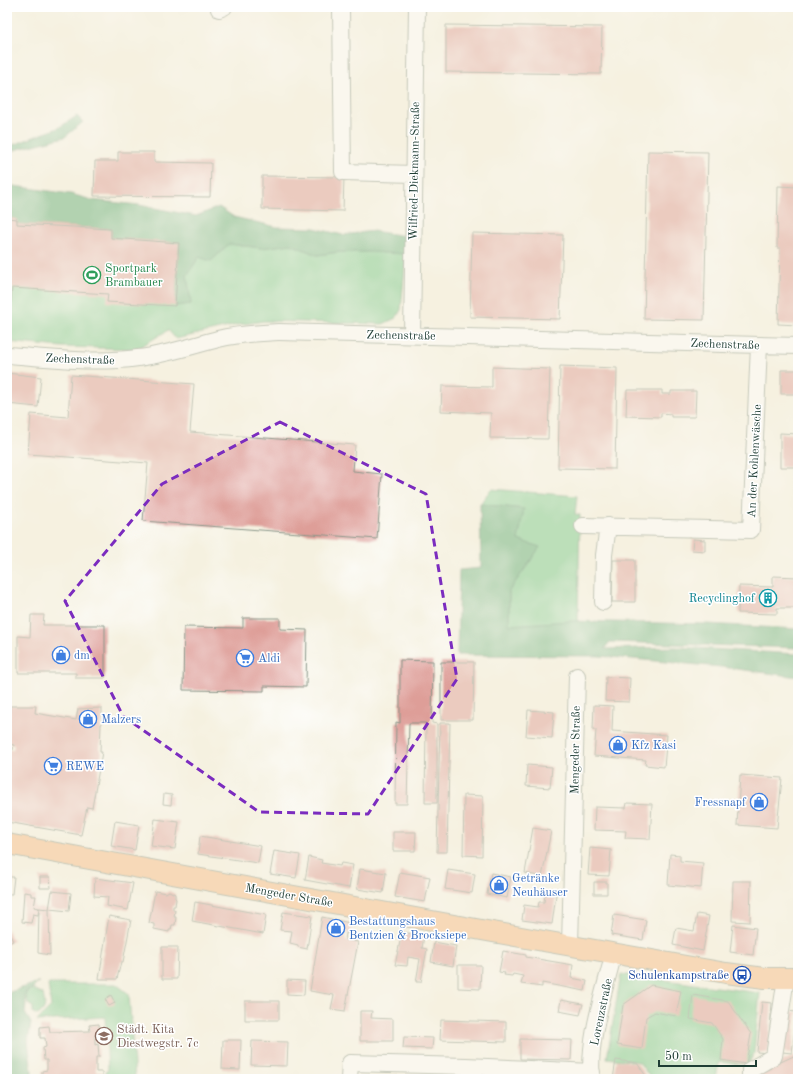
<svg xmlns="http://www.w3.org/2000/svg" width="805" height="1086" viewBox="0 0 805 1086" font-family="'Old Standard TT',serif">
	<rect width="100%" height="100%" fill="#fff"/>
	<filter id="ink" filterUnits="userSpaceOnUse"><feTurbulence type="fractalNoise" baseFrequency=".025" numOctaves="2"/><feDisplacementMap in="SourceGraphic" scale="8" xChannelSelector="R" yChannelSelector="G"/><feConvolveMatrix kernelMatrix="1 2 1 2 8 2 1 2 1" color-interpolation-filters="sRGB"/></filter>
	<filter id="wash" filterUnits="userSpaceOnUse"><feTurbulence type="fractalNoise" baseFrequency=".012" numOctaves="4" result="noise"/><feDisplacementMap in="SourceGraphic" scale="16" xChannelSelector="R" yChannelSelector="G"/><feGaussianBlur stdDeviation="0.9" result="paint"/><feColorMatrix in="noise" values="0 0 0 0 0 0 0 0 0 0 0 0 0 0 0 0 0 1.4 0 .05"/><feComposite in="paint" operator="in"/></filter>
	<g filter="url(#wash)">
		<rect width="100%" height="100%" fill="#f5f1e0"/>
		<!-- green -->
		<path fill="#77c98b" stroke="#4b8360" d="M7,218L17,219V224L111,229V238L179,243L175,306L191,304L187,275L199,257L211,261L229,244L262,248L291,244L317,255L339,252H370L406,254L401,310L396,318L383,324L264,321L237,325L176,339L168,330L137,349L62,347L7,342Z
			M491,489L577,496L575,514L580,515L578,621L509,625V591L532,559L518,540L523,509L480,504Z
			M621,974L760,993L754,1053L748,1065L719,1062L716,1079H651L639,1062L607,1058Z
			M48,984H116L129,994L135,1079H106L105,1072L108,1070L105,1017L37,1021L51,1007Z
			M33,989L43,994C45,1005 47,1008 38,1015L33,1013V1007L28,1004L26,995L27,991Z"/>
		<!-- forest -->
		<path fill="#61ad77" stroke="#407556" d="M77,116L83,122L65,137L7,152V147L58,128Z
			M7,185L71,194L92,200L139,205L196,216L219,207L234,217L277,227L314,228L343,235L373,231L406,236V254L370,252H339L317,255L291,244L262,248L229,244L211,261L199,257L187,275L191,304L175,306L179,243L111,238V229L17,224V219L7,218Z
			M480,504L524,509L518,540L540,547L509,591V625L569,621L708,624L798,629V648L610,642L604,649L675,647L798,654V677L721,667L599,656L457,655L459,570L481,568Z
			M39,982L33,988L26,991L25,996L26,1004L25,1013L31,1023L28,1042L33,1079H7V993Z"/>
		<g id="blocks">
			<!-- building -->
			<path fill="#de9e98" d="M446,25L602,27L601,74L446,72Z
				M648,151L708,152L704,320L644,319Z
				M118,152H154V162L211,163L210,197L94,196L95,161H118Z
				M262,176L344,177L343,211L262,209Z
				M778,186L798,187V325L778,324L780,248H777Z
				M7,218L17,219V224L111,229V238L179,243L175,306L107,302L108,294L12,288L10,314L7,313Z
				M472,233L563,235L560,319L470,317Z
				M560,366L617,368L615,469L558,468Z
				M492,367L550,369L548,439L490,438L491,413L441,411L442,386L492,387Z
				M781,370H798V394H781Z
				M7,373L41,377L38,407L7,404Z
				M71,375L194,384L190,432L355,445L353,471L382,474L377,539L143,521L148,463L28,454L31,414L68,417Z
				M627,390H662V394H671V391H696L695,417H671V414L661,413V417L626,416Z
				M780,433L798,434V467H780Z
				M693,539L705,540V551L692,550Z
				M613,560H635V602H612Z
				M773,576L798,577V608H777V614L738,613L739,586L773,587Z
				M31,615H44L43,625H105V678H76V673H18V636L30,637Z
				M243,618H280V629L307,630L306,687L264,686V691L183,690L184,627L243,628Z
				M400,660L433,661L432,723L437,724V803H425L426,723H409L407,804H395L396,722L400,723Z
				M441,662H474L473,720H441Z
				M606,677L630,678L629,702L605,701Z
				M594,705L613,706L612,731L667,735L664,767L645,765L646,760L594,756L596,730H593Z
				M10,706H36L35,713L76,720L78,709L102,708V724H101L100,752H102L92,808L87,807L81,835L7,822V749L13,750L14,745L8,744Z
				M528,710L554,712L552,738L526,736Z
				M440,723H450L447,852H437Z
				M527,765L552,767L550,788L526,786Z
				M740,775L782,778L777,828L737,825Z
				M164,794L172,795L171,805L163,804Z
				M464,795L483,796L482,856L463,855Z
				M627,803L652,804L650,839L625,838L626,831L594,830L595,807L626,808Z
				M155,819L179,822L175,849L151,846Z
				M115,821L139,825L135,850L111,846Z
				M533,828L551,831L542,877L525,873Z
				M393,832H416L415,851H393Z
				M200,836L261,846L258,863L198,854Z
				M590,848L611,850L609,876L588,875Z
				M274,851L300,855L296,878L270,874Z
				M670,854L680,855V861L703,863L701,888L668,885Z
				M309,857L322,860L321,863L340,866L341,863L353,865L349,888L305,880Z
				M7,862L11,863L9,877H14L12,894H7Z
				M360,869L386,873L383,893L357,889Z
				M448,870L475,874L472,893L445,889Z
				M400,872L430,877L425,902L395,897Z
				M491,873L511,877L507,898L487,894Z
				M40,877H50L51,888H40Z
				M95,878L133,883L128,910L107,906L108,897L94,896Z
				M733,881H751L750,922L732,921Z
				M594,882H607V894H594Z
				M52,891L71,893L69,911L49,909Z
				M155,891L166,893L169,891L175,894V898L176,899L175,906H173V910H175L174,917H176L175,925H172L171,930H169V932L154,929V924L149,923Z
				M24,892L31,893V896H36L34,907L39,908L38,915L33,914L31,923L22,922Z
				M545,894L556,895L552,924L522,920L524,905L538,907L539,902H544Z
				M195,902L266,915L263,934L192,921Z
				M39,908L49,909L50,955L38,953Z
				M283,912L312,916L307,949L298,947V945L290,943L292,931L280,930Z
				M697,914L709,916L703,951L673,945L676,928L694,931Z
				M614,915L646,920L643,940L611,935Z
				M109,916L131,920L123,962H121L117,979H99Z
				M322,917L350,923V926L353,927L351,934L346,933L345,940L358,942L345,1011L331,1009L334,995L310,991Z
				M733,925L756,928L753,955L730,952Z
				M7,929L13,941L7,944Z
				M402,932L424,936L422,948L427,949L421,982H416L420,959L408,957L407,966L395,965Z
				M434,942L456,946L453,966L431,962Z
				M162,947H178L177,979H162Z
				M503,951L526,955V957L573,965L571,978L587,981L585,991L542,983V987L521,984L523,976L513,974L512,976L504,975L505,973L499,972Z
				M458,965H481L480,989L458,988Z
				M287,980L305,981L304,995L287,994Z
				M651,985L681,991L676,1016L655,1012L646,1017L642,1049L617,1045L623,1005Z
				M111,995L115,1003L109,1006L105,999Z
				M693,995L728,1001L751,1034L746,1064L721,1060L723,1039L712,1023L690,1019Z
				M561,1000L583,1004L580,1015L559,1011Z
				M245,1001H279V1020H245Z
				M762,1002L772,1003L768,1053L757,1052Z
				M360,1011H372L371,1018L393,1019V1041H360Z
				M786,1011L797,1012L792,1053L782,1052Z
				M441,1020L506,1022V1042L440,1040Z
				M99,1024L100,1035H95V1045L98,1044L99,1057H96V1072H102V1079H42V1071L47,1070V1060H44L43,1048L46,1047L45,1038H40V1027L49,1026L50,1032L90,1031L89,1025Z
				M404,1037L433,1038L432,1049L403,1048Z
				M520,1039L572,1040L571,1060L520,1059Z
				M223,1040H241L240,1070L222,1069Z
				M252,1041L288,1042L287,1066L251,1065Z
				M798,1054V1079H762L759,1074L771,1068L770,1067Z
				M616,1060L637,1063L648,1079H613Z
				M220,1077L233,1078V1079H220Z"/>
		</g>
	</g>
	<g filter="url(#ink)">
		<use href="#blocks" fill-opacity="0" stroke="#8a978a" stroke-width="1"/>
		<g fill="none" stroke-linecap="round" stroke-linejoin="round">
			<defs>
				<path id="minor" d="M341,7L343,172L414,174
					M219,9L224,7
					M412,335L417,7
					M7,355C50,358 95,364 138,358C165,355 192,346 218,339C238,334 259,333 279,332L798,346
					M583,526L751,530L759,345
					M603,602L604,555L608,526
					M570,945L577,676
					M349,1079L350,1063L466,1066L592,1072
					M592,1079C587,1041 605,990 614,952
					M750,1079V1070L774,1056L786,978"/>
				<path id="major" d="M7,844L487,931L726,973L765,978H798"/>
			</defs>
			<!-- minor casing -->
			<use href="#minor" stroke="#8a978a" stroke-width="18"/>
			<!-- major casing -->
			<use href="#major" stroke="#8a978a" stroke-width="22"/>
			<!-- minor -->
			<use href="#minor" stroke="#fff" stroke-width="16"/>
			<!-- major -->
			<use href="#major" stroke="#f8bd88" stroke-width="20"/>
		</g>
	</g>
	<!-- marked area -->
	<path d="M0 0H805V1086H0ZM280,422L426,494L457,679L368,814L259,812L123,716L65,601L162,484Z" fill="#f5f1e0" fill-opacity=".55" fill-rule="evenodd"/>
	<path fill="none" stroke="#7b2cbf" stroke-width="3" stroke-dasharray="8 5" stroke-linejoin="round" d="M280,422L426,494L457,679L368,814L259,812L123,716L65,601L162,484Z"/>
	<!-- icons -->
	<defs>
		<symbol id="stadium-ring" viewBox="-11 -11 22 22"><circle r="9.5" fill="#fff" stroke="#2e9e5b" stroke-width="1.5"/><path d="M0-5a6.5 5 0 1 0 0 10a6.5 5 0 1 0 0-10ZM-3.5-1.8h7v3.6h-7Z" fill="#2e9e5b"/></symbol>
		<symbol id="building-ring" viewBox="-11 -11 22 22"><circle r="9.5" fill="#fff" stroke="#0f9aa8" stroke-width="1.5"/><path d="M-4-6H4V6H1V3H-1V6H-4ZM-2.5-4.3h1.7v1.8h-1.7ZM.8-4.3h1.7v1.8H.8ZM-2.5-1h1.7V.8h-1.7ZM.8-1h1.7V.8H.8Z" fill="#0f9aa8"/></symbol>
		<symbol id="shop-ring" viewBox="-11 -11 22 22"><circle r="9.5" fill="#fff" stroke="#3f7fe0" stroke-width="1.5"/><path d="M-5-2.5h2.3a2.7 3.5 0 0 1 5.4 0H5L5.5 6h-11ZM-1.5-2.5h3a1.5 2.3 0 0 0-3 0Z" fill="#3f7fe0"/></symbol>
		<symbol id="supermarket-ring" viewBox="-11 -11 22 22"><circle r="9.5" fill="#fff" stroke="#3f7fe0" stroke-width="1.5"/><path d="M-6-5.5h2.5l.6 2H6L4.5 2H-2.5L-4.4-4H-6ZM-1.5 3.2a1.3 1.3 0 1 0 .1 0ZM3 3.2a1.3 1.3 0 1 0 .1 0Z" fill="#3f7fe0"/></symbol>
		<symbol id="bus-ring" viewBox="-11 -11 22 22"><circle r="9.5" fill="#fff" stroke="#1a4fb4" stroke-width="1.5"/><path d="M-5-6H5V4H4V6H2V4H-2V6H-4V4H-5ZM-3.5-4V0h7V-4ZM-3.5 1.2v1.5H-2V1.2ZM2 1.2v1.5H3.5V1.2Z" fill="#1a4fb4"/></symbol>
		<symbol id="school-ring" viewBox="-11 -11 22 22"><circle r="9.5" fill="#fff" stroke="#8d6e63" stroke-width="1.5"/><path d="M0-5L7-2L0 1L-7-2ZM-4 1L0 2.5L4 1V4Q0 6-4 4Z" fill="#8d6e63"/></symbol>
	</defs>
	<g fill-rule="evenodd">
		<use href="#stadium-ring" x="82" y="265" width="20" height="20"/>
		<use href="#building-ring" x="758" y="588" width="20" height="20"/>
		<use href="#shop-ring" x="51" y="645" width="20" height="20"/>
		<use href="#supermarket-ring" x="235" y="648" width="20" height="20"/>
		<use href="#shop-ring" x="78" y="709" width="20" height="20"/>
		<use href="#shop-ring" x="608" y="735" width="20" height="20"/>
		<use href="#supermarket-ring" x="43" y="756" width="20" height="20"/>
		<use href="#shop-ring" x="749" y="792" width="20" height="20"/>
		<use href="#shop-ring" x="489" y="875" width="20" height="20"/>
		<use href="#shop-ring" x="326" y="918" width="20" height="20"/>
		<use href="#bus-ring" x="732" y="965" width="20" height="20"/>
		<use href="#school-ring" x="94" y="1026" width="20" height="20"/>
	</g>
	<g text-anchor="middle" stroke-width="3" stroke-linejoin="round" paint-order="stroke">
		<!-- street labels -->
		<g font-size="12" fill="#1f3d34" stroke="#fff">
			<text transform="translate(414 171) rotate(-89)" y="4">Wilfried-Diekmann-Straße</text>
			<text transform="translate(401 335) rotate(1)" y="4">Zechenstraße</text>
			<text transform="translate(725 344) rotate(2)" y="4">Zechenstraße</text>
			<text transform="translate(80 359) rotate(2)" y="4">Zechenstraße</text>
			<text transform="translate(754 461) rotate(-87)" y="4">An der Kohlenwäsche</text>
			<text transform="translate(575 750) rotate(-89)" y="4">Mengeder Straße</text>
			<text transform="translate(289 895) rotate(10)" y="4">Mengeder Straße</text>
			<text transform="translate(601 1012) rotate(-78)" y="4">Lorenzstraße</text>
		</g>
		<!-- leisure labels -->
		<g font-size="12" fill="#27864d" stroke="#fff" text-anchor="start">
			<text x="105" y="272">Sportpark<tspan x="105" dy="14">Brambauer</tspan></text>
		</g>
		<!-- culture labels -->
		<g font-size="12" fill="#0d838f" stroke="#fff" text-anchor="end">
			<text x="755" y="602">Recyclinghof</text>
		</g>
		<!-- shop labels -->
		<g font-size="12" fill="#366cbe" stroke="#fff" text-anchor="start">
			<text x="74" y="659">dm</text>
			<text x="258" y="662">Aldi</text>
			<text x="101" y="723">Malzers</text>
			<text x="631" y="749">Kfz Kasi</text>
			<text x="66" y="770">REWE</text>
			<text x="746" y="806" text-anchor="end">Fressnapf</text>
			<text x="512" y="882">Getränke<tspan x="512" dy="14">Neuhäuser</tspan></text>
			<text x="349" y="925">Bestattungshaus<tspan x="349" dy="14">Bentzien &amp; Brocksiepe</tspan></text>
		</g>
		<!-- transit labels -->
		<g font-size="12" fill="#164399" stroke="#fff" text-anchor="end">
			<text x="729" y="979">Schulenkampstraße</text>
		</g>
		<!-- education labels -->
		<g font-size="12" fill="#785e54" stroke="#fff" text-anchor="start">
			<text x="117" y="1033">Städt. Kita<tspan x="117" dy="14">Diestwegstr. 7c</tspan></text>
		</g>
	</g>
	<!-- margin -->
	<rect width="805" height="1086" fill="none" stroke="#fff" stroke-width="24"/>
	<!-- scale -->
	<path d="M659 1060v6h97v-6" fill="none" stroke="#1f3d34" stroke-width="2"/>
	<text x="665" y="1060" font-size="12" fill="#1f3d34" stroke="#ffffff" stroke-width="3" paint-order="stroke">50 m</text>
</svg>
